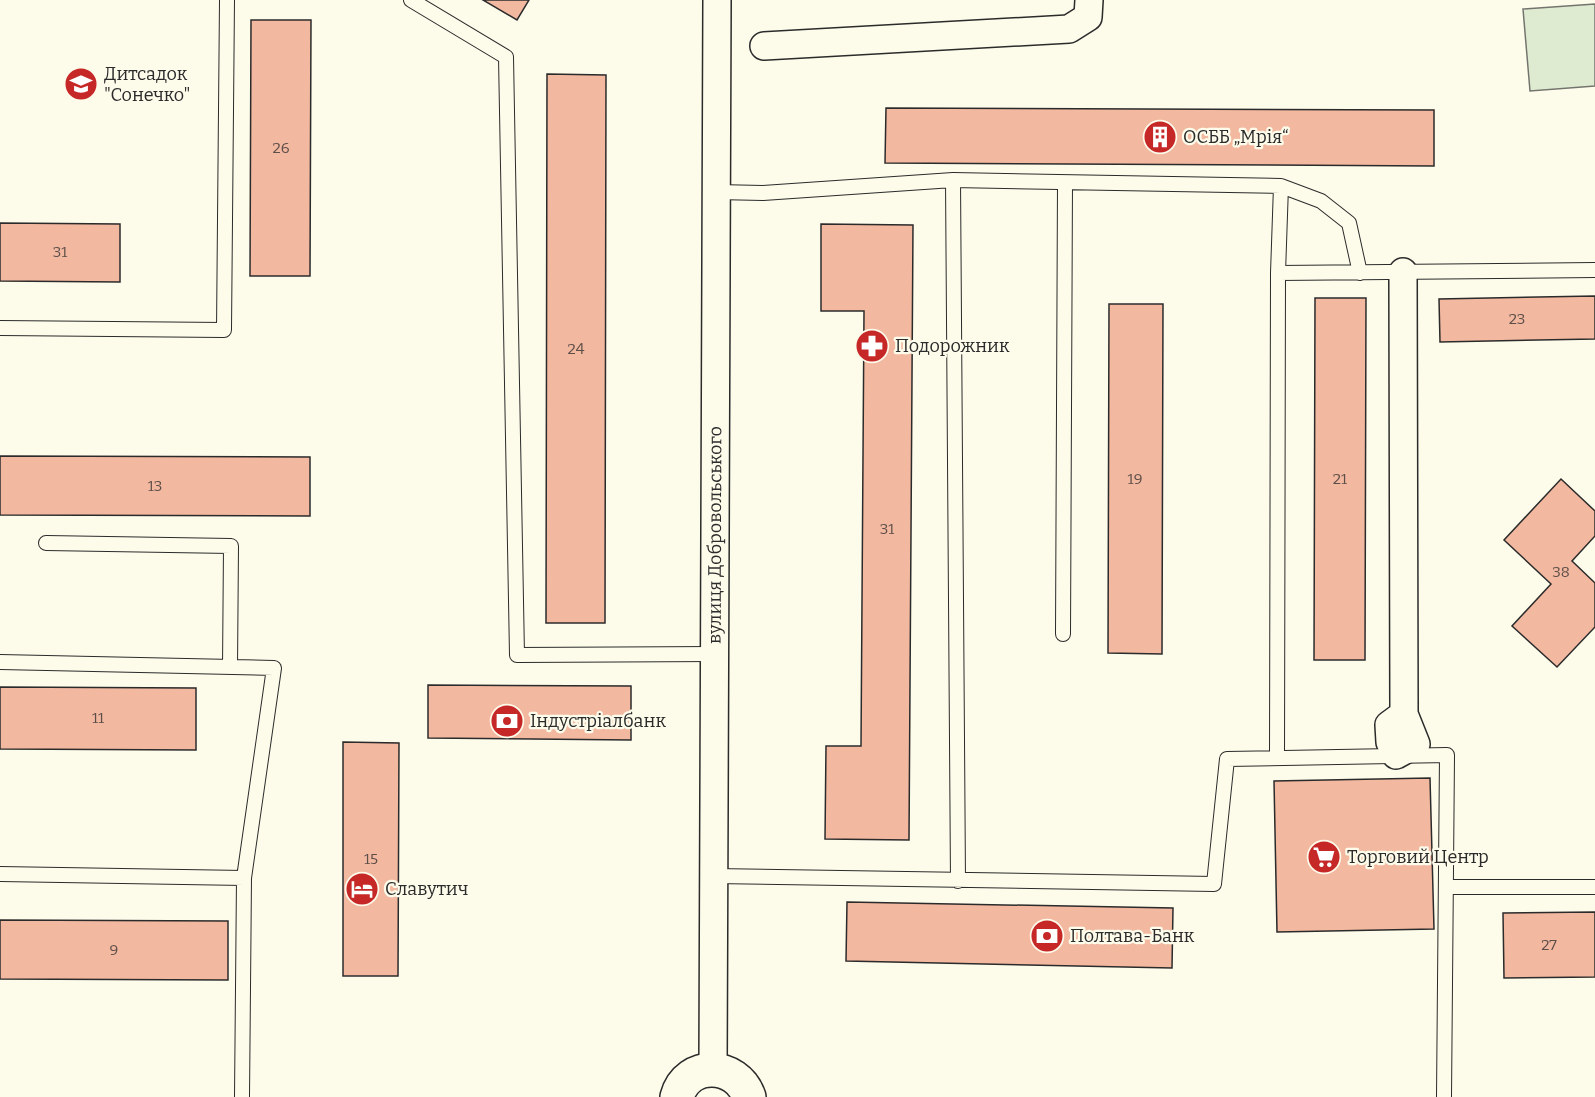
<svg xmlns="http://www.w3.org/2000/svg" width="1595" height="1097" viewBox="0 0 1595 1097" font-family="Bitter,serif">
	<rect width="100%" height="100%" fill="#fdfbea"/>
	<!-- pitch -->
	<path fill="#deebd1" stroke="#74746e" stroke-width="1.5" d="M1595,4V86L1530,91L1523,9Z"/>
	<!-- building -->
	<path fill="#f2b8a0" stroke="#2b2b2b" stroke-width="1.5" d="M483,0H529L517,20Z
		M251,20H311L310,276H250Z
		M547,74L606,75L605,623H546Z
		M886,108L1434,110V166L885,163Z
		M0,223L120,224V282L0,281Z
		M821,224L913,225L909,840L825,839L826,746H861L864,311H821Z
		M1595,296V339L1440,342L1439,299Z
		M1315,298H1366L1365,660H1314Z
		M1109,304H1163L1162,654L1108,653Z
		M0,456L310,457V516L0,515Z
		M1561,479L1595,511V536L1572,561L1595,583V627L1557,667L1512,626L1551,584L1504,540Z
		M428,685L631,686V740L428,738Z
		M0,687L196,688V750L0,749Z
		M343,742L399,743L398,976H343Z
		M1430,778L1434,929L1277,932L1274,781Z
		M847,902L1173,908L1172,968L846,961Z
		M1595,912V977L1504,978L1503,913Z
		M0,920L228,921V980L0,979Z"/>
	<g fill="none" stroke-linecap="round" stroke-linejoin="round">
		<defs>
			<path id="lane" d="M411,0L506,57L517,655L715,654
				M953,180L958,881
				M1281,186L1321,201L1349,223L1360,273
				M716,192L763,193L953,180L1281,186L1278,273L1277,757
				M1278,273L1595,270
				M0,328L224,330L227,0
				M46,543L231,546L230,667
				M1063,634L1065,183
				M0,662L274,668L244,878
				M0,874L244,878L242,1097
				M714,876L1214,884L1227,759L1447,755L1444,1097
				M1446,887H1595"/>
			<g id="street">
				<path d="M764,46L1069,29L1088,17L1089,0"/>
				<path d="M1403,272L1404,714L1389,725L1390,742L1396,755L1416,744L1404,714"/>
				<path id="s1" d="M713,1069L717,0"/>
			</g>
			<path id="secondary" d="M677,1097C687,1060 737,1062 749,1097"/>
		</defs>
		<!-- lane casing -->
		<use href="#lane" stroke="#2b2b2b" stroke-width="16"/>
		<!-- street casing -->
		<use href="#street" stroke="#2b2b2b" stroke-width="30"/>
		<!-- secondary casing -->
		<use href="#secondary" stroke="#2b2b2b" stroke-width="36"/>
		<!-- lane -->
		<use href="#lane" stroke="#fdfbea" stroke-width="14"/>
		<!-- street -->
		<use href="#street" stroke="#fdfbea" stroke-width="27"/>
		<!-- secondary -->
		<use href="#secondary" stroke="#fdfbea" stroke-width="33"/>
	</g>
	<!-- icons -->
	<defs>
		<symbol id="school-disc" viewBox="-11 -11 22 22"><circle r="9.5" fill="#c62828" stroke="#fdfbea"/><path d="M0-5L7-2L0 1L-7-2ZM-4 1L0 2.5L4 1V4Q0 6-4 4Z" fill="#fff"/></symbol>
		<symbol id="building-disc" viewBox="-11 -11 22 22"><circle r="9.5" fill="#c62828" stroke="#fdfbea"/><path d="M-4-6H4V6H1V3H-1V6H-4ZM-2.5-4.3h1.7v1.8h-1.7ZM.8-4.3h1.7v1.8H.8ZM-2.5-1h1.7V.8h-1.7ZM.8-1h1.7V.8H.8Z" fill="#fff"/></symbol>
		<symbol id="pharmacy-disc" viewBox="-11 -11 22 22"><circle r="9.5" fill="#c62828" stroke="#fdfbea"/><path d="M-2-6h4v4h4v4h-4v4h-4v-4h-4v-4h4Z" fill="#fff"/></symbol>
		<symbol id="bank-disc" viewBox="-11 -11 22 22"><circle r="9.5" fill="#c62828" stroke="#fdfbea"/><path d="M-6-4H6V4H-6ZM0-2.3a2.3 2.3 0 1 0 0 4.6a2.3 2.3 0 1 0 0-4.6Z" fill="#fff"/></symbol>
		<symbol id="supermarket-disc" viewBox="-11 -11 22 22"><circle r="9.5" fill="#c62828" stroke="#fdfbea"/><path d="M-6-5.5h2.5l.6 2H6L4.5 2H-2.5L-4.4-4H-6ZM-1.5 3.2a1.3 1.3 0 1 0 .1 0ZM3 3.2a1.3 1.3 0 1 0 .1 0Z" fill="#fff"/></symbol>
		<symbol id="hotel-disc" viewBox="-11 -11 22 22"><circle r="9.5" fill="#c62828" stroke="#fdfbea"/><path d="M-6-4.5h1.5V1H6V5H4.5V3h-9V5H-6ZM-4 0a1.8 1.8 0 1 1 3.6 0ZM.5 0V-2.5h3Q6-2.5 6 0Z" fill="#fff"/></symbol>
	</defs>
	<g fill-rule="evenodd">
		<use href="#school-disc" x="62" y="65" width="38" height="38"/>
		<use href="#building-disc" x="1141" y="118" width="38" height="38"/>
		<use href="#pharmacy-disc" x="853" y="327" width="38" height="38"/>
		<use href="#bank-disc" x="488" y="702" width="38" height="38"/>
		<use href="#supermarket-disc" x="1305" y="838" width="38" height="38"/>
		<use href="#hotel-disc" x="343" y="870" width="38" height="38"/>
		<use href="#bank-disc" x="1028" y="917" width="38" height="38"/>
	</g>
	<g text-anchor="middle" stroke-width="4.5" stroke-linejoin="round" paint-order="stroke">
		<!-- number labels -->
		<g font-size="15" fill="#5d4e48">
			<text x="281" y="153">26</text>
			<text x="60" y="257">31</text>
			<text x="1517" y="324">23</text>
			<text x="576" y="354">24</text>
			<text x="1135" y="484">19</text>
			<text x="1340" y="484">21</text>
			<text x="155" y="491">13</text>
			<text x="887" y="534">31</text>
			<text x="1561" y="577">38</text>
			<text x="98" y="723">11</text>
			<text x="371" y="864">15</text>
			<text x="1549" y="950">27</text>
			<text x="114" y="955">9</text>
		</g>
		<!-- poi labels -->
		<g font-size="18" fill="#2b2b2b" stroke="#fdfbea" text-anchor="start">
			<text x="104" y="80">Дитсадок<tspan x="104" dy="21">"Сонечко"</tspan></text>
			<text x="1183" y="143">ОСББ „Мрія“</text>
			<text x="895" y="352">Подорожник</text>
			<text x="530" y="727">Індустріалбанк</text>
			<text x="1347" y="863">Торговий Центр</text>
			<text x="385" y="895">Славутич</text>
			<text x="1070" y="942">Полтава-Банк</text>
		</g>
		<!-- street labels -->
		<g font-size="18" fill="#2b2b2b" stroke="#fdfbea">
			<text dy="6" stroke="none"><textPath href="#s1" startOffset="534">вулиця Добровольського</textPath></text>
		</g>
	</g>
</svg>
